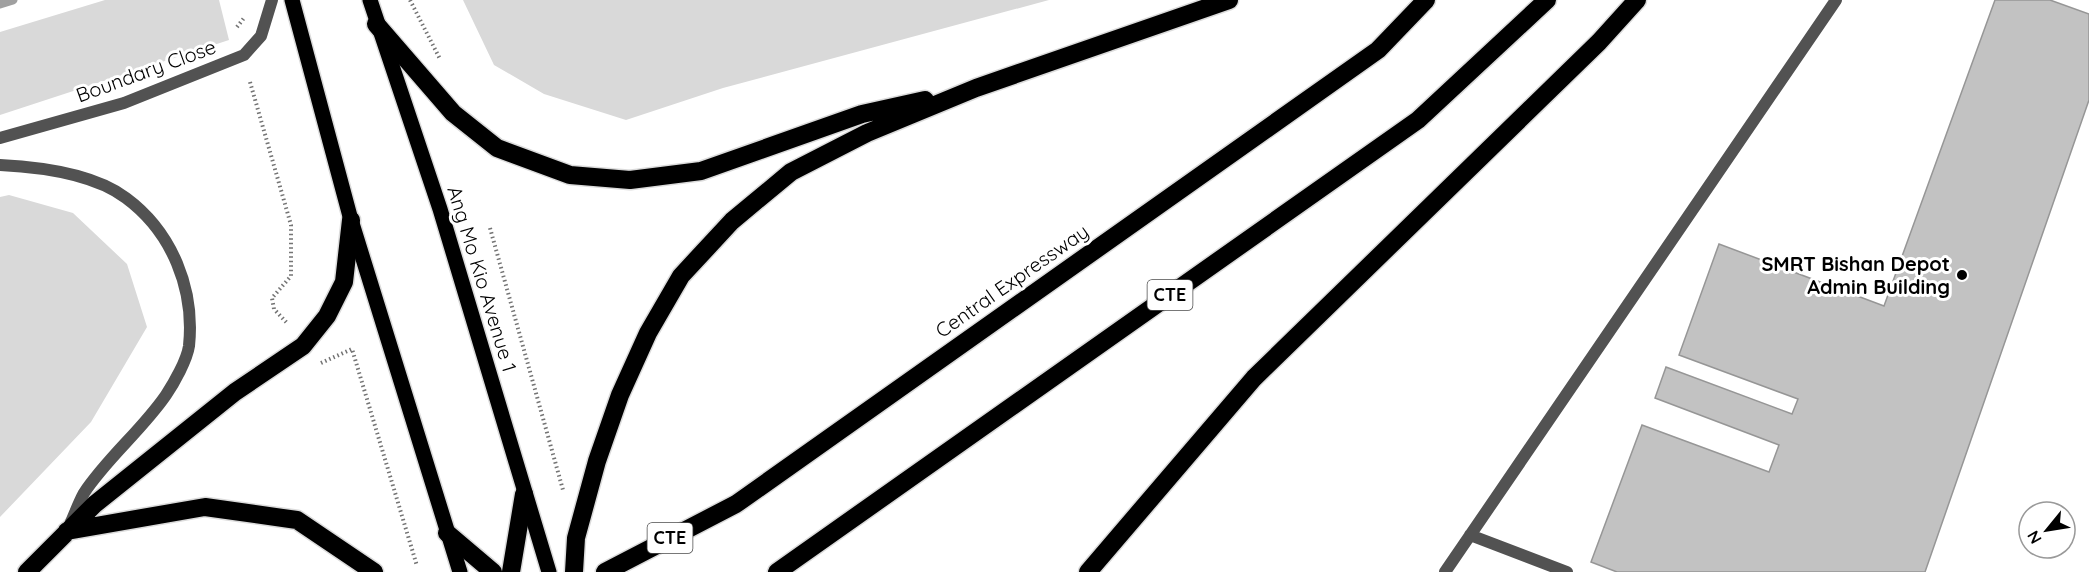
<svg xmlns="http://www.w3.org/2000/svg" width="2089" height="572" viewBox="0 0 2089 572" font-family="Quicksand,sans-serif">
	<rect width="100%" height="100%" fill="#fff"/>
	<!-- green -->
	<path fill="#d9d9d9" d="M105,0H219L229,40L0,115V32Z
		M463,0H1049L723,88L626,120L544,94L494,65Z
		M9,195L73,213L127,264L147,327L91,422L0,517V197Z"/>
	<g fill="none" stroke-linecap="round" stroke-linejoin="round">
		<!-- stream -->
		<path stroke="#a0a0a0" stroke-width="9" d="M0,4L13,0"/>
	</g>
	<!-- building -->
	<path fill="#c2c2c2" stroke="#969696" stroke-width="1.5" d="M1995,0H2050L2089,14V100L1925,572H1617L1591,562L1642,425L1769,472L1779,445L1655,398L1666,367L1792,414L1798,399L1679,355L1719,244L1884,306Z"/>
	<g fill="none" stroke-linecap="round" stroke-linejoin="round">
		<defs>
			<path id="primary" d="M292,0L351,220L460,572
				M370,0L440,209L549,572"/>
			<path id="motorway" d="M376,24L453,113L497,148L570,175L630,180L701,171L862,114L925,100
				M67,531L205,507L297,520L374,572
				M447,533L493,572
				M27,572L95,504L235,392L303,346L327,316L344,282L351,220
				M511,572L524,494
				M574,572L576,538L597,461L620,395L648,333L681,276L732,221L791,172L867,133L976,88L1229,0
				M605,572L736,504L1378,50L1426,0
				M777,572L1418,120L1547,0
				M1088,572L1254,378L1599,42L1637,0"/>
		</defs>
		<!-- primary casing -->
		<use href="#primary" stroke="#dbdbdb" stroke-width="18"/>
		<!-- motorway casing -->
		<use href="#motorway" stroke="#dbdbdb" stroke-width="21"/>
		<!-- path -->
		<path stroke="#747474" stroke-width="4" stroke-dasharray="1.5 3" stroke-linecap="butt" d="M410,0L440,59
			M237,27L244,18
			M250,82L291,225V276L272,298L274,309L287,323
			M490,228L563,490
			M321,363L352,349L417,566"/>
		<!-- service -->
		<path stroke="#525252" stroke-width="12" d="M0,138L124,103L244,55L261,36L272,0
			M0,165C40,167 93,173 126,198C172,232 195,289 189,346C187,360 174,383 166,395C142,430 107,458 84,493C79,502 75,513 71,522
			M1470,535L1567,572
			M1445,572L1836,0"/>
		<!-- primary -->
		<use href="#primary" stroke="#000" stroke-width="15"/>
		<!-- motorway -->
		<use href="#motorway" stroke="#000" stroke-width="18"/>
	</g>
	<!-- markers -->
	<circle fill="#000" stroke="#fff" stroke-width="2" cx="1962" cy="275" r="6"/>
	<g text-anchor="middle" stroke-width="6" stroke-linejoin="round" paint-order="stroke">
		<!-- shield labels -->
		<g fill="#fff" stroke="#4c4c4c" stroke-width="1.5">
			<rect x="1147.5" y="280" width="45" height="30" rx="4.5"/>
			<rect x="647.5" y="523" width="45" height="30" rx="4.5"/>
		</g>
		<g font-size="18" font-weight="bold" fill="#000">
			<text x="1170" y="301">CTE</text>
			<text x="670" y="544">CTE</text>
		</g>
		<!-- street labels -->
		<g font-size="20" fill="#000" stroke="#fff">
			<text transform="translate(146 71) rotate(-20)" y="7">Boundary Close</text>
			<text transform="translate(482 279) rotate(73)" y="7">Ang Mo Kio Avenue 1</text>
			<text transform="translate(1012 281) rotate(-35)" y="7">Central Expressway</text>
		</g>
		<!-- poi labels -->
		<g font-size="20" font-weight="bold" fill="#000" stroke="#fff" text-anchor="end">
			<text x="1950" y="271">SMRT Bishan Depot<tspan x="1950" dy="23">Admin Building</tspan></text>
		</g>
	</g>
	<!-- north arrow -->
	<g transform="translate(2047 530) rotate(240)"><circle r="28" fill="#ffffff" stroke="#999999" stroke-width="1.5"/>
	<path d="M0-4.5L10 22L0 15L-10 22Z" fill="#000000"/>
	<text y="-9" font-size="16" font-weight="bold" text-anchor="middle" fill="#000000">N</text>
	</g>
</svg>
